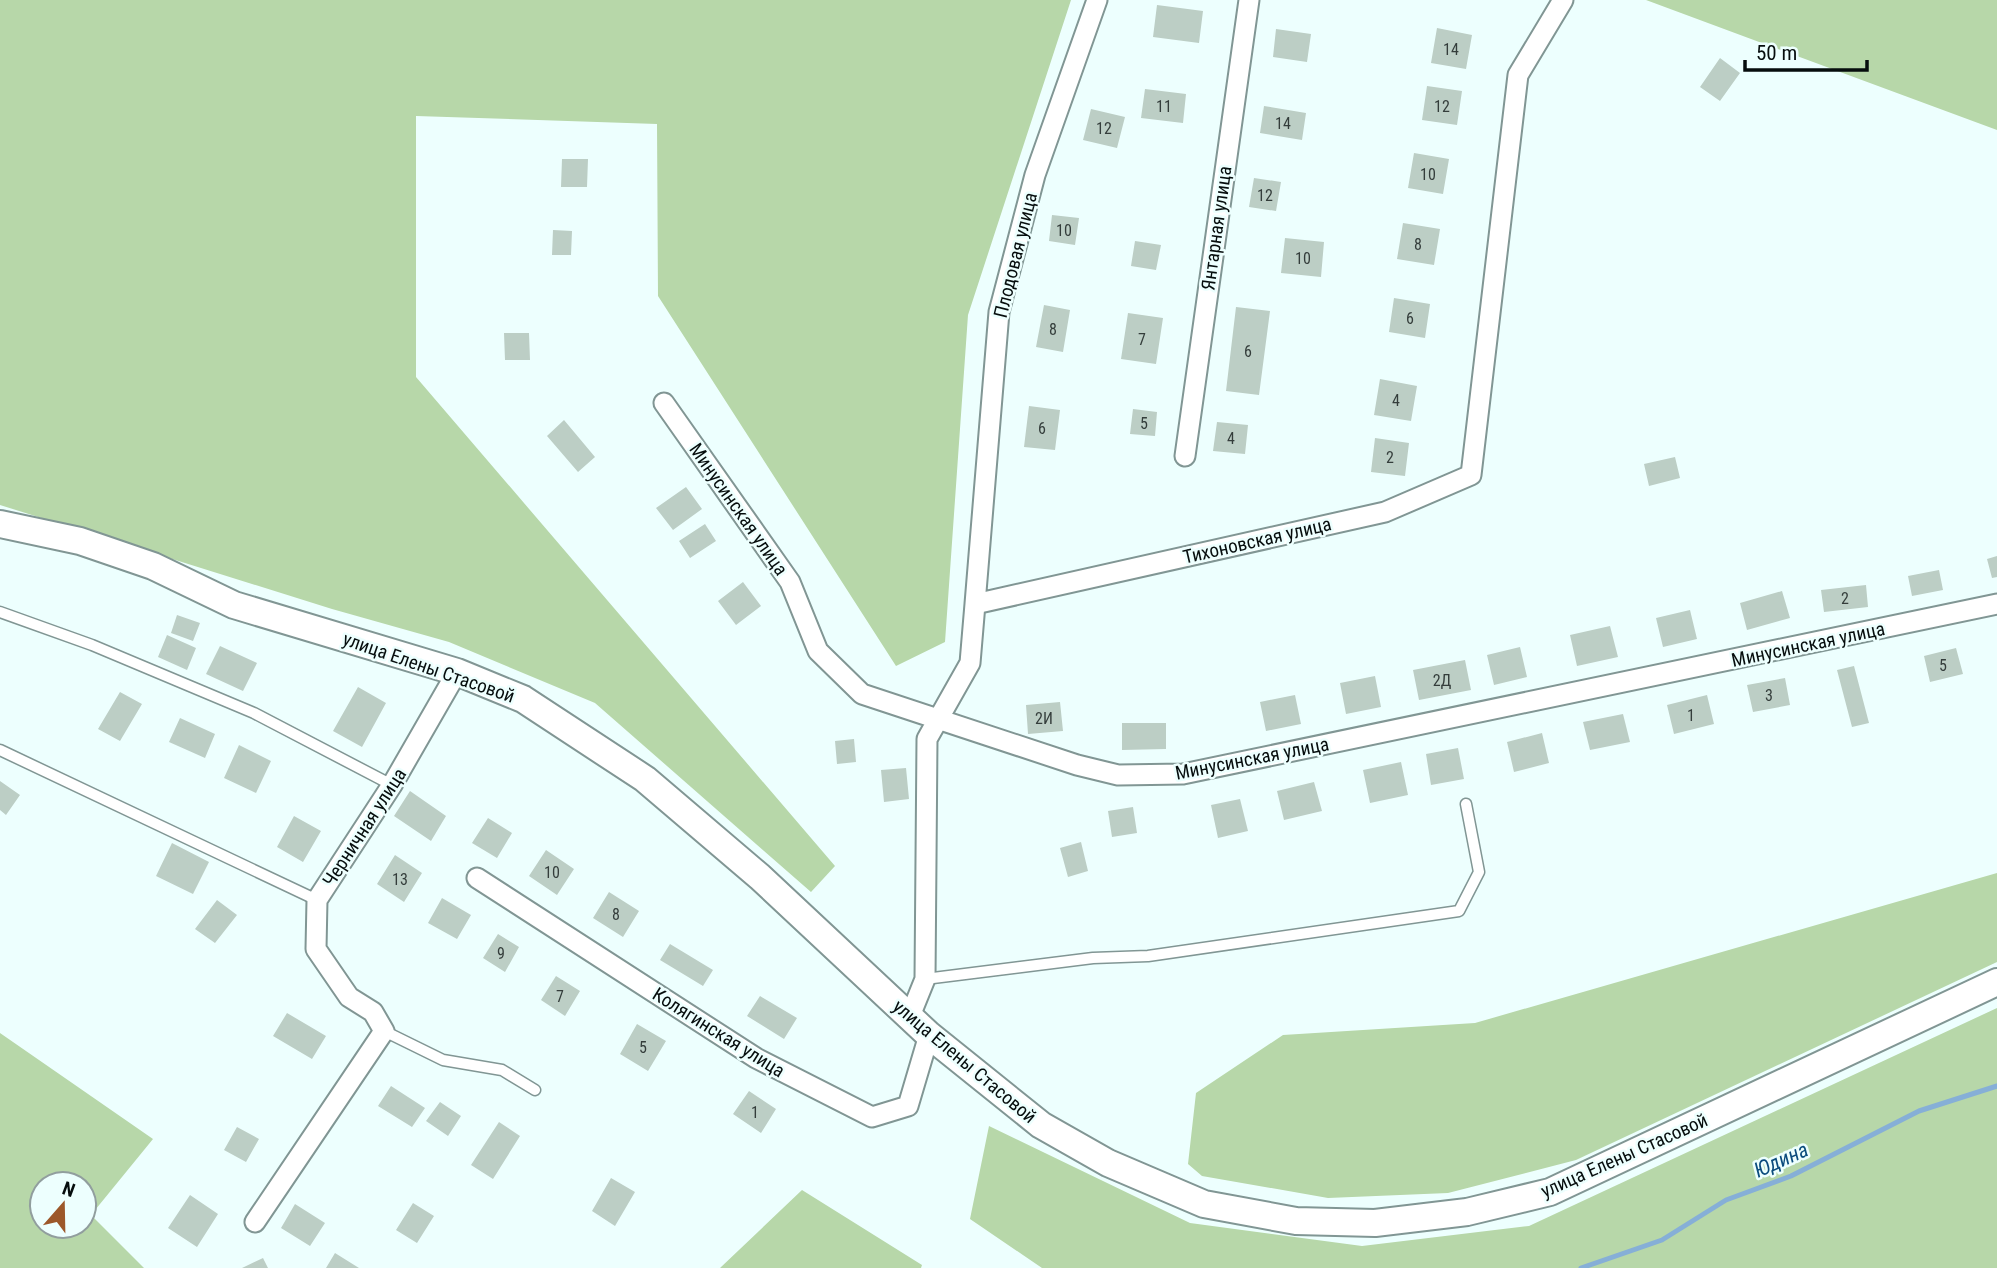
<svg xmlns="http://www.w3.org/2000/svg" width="1997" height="1268" viewBox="0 0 1997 1268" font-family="'Roboto Condensed',sans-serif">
	<rect width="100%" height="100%" fill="#edfffe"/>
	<!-- green -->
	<path fill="#b7d7a9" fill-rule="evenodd" d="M0,0H1071L968,315L945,642L896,666L658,296L657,124L416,116V377L835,866L811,892L595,703L449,642L332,609L0,505Z
		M1646,0H1997V130Z
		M1997,873V962L1576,1160L1448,1193L1328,1198L1202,1176L1188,1164L1196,1093L1283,1035L1475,1023Z
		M1997,1008V1268H1042L970,1219L989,1126L1190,1223L1362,1246L1529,1226Z
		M0,1033L153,1139L91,1215L144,1268H0ZM42,1184H84V1226H42Z
		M802,1190L922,1265L921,1268H720Z"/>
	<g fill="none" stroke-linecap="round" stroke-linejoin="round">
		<!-- stream -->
		<path stroke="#86afd7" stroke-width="5" d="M1581,1268L1662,1240L1726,1200L1791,1176L1919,1111L1997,1086"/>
	</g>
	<!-- building -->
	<path fill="#bccec5" d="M1157,5L1203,11L1199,43L1153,37Z
		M1437,28L1472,35L1466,69L1431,63Z
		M1276,29L1311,34L1307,62L1273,57Z
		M1720,58L1740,73L1720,101L1700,87Z
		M1427,86L1462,91L1457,125L1422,120Z
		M1145,89L1186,94L1183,123L1141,118Z
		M1264,106L1306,113L1302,140L1260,133Z
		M1091,109L1125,117L1117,148L1083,140Z
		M1414,153L1449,159L1443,194L1408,188Z
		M562,159H588L587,187H561Z
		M1254,178L1281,182L1276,211L1249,207Z
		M1052,215L1079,218L1075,245L1049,241Z
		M1403,223L1440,229L1434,265L1397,259Z
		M553,230L572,231L571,255H552Z
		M1285,238L1324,242L1321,277L1281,273Z
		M1135,241L1161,245L1156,270L1131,266Z
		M1394,298L1430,304L1425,338L1389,332Z
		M1044,305L1070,310L1063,352L1036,347Z
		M1236,307L1270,311L1259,395L1226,391Z
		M1128,313L1163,318L1156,364L1121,359Z
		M504,333H529L530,360H505Z
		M1380,379L1417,386L1411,421L1374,415Z
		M1029,406L1060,410L1055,450L1024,447Z
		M1133,409L1157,412L1155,436L1130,434Z
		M564,420L595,457L578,472L547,436Z
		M1217,422L1248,425L1245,454L1213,451Z
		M1375,438L1409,443L1405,476L1371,472Z
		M1675,457L1680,478L1649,486L1644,464Z
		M686,487L702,509L673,530L656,508Z
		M705,524L716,541L690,558L679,541Z
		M1997,556V577L1992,578L1987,559Z
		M1939,570L1943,590L1912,596L1908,576Z
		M743,582L761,606L736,625L718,601Z
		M1866,585L1868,607L1824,612L1821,590Z
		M1782,591L1790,618L1747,630L1740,603Z
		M1690,610L1697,639L1663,647L1656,618Z
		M177,615L200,623L193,641L171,633Z
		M1610,626L1618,657L1577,666L1570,635Z
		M167,635L196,648L187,670L158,657Z
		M220,646L257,663L243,691L206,674Z
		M1520,647L1527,677L1494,685L1487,655Z
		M1956,648L1963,674L1930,682L1924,656Z
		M1465,660L1471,690L1419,700L1413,670Z
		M1854,666L1869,723L1852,727L1837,670Z
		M1375,676L1381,707L1346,714L1340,683Z
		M1785,678L1790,705L1753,712L1747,685Z
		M358,687L386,703L362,747L333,731Z
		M120,692L142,704L120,741L98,729Z
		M1295,695L1301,724L1266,731L1260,702Z
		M1707,695L1714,724L1674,734L1667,705Z
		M1060,702L1063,731L1028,734L1026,705Z
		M1623,714L1630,742L1590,750L1583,722Z
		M180,718L215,734L205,758L169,742Z
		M1122,723H1166V749L1122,750Z
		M1542,733L1549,763L1514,772L1507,742Z
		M854,739L856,762L837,764L835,741Z
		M239,745L271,761L256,793L224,778Z
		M1458,748L1464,779L1431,785L1426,754Z
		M1401,762L1408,795L1370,803L1363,770Z
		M906,768L909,799L884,802L881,770Z
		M0,781L20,795L6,815L0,810Z
		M1314,782L1322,811L1284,820L1277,791Z
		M410,791L446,816L431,841L394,816Z
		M1240,799L1248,831L1218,838L1211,805Z
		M1133,807L1137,833L1112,837L1108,811Z
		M294,816L321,831L303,862L277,847Z
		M488,818L512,833L497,858L472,843Z
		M1081,842L1088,871L1068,877L1060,848Z
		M172,843L209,862L193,894L156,876Z
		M546,850L574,869L557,895L529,876Z
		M395,855L422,873L404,902L377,884Z
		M609,892L639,911L623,937L593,918Z
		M442,898L471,915L457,939L428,923Z
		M217,900L237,915L215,943L195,929Z
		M498,934L519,947L505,972L483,958Z
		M670,944L713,970L703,986L660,960Z
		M556,976L580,991L565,1016L541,1000Z
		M760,996L797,1018L784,1039L747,1016Z
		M287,1013L326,1036L312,1059L273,1036Z
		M637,1024L666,1041L648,1071L620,1054Z
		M391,1086L425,1108L412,1127L378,1106Z
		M749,1091L776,1109L761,1133L733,1114Z
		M440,1102L461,1116L448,1136L426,1121Z
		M499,1122L520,1136L493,1179L471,1165Z
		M237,1127L259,1139L246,1162L224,1150Z
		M611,1178L635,1192L615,1226L592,1211Z
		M190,1195L218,1214L197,1247L168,1228Z
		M413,1203L434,1216L417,1243L396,1230Z
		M295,1204L325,1223L310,1246L281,1228Z
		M335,1253L359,1268H326Z
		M263,1258L268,1268H242Z"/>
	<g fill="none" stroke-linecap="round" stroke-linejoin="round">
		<defs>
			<path id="service" d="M0,612L92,645L254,713L392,785
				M0,750L317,900
				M925,979L1093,958L1148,956L1459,911L1479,872L1466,804
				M384,1031L443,1060L502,1070L535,1090"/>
			<path id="minor" d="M664,403L790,582L818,651L862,694L1077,765L1118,775L1183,774L1997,604
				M1185,456L1249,0
				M975,604L999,312L1035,175L1097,0
				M477,878L756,1058L872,1117L908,1106L929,1035
				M910,1016L925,979L927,739L970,663L975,604L1385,512L1471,475L1518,75L1563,0
				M255,1222L384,1031L373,1012L349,997L316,949L317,900L392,785L457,672"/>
			<path id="secondary" d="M0,524L80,541L153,566L234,605L457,672L523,699L645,779L760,877L929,1035L1041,1125L1108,1163L1204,1204L1296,1221L1375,1223L1467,1212L1550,1192L1997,982"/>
		</defs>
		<!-- service casing -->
		<use href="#service" stroke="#819694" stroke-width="13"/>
		<!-- minor casing -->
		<use href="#minor" stroke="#819694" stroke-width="23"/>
		<!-- secondary casing -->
		<use href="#secondary" stroke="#819694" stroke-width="30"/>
		<!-- service -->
		<use href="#service" stroke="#fff" stroke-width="10"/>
		<!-- minor -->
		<use href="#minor" stroke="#fff" stroke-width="19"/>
		<!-- secondary -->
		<use href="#secondary" stroke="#fff" stroke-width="26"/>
	</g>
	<g text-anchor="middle" stroke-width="5" stroke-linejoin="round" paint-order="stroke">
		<!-- number labels -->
		<g font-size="16" fill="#343d3b">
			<text x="1451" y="55">14</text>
			<text x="1164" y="112">11</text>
			<text x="1442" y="112">12</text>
			<text x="1283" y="129">14</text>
			<text x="1104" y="134">12</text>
			<text x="1428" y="180">10</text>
			<text x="1265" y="201">12</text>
			<text x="1064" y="236">10</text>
			<text x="1418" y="250">8</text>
			<text x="1303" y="264">10</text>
			<text x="1410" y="324">6</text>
			<text x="1053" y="335">8</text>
			<text x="1142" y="345">7</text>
			<text x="1248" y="357">6</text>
			<text x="1396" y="406">4</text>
			<text x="1144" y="429">5</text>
			<text x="1042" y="434">6</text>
			<text x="1231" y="444">4</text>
			<text x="1390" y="463">2</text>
			<text x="1845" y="604">2</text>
			<text x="1943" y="671">5</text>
			<text x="1442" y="686">2Д</text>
			<text x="1769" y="701">3</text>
			<text x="1691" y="721">1</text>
			<text x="1044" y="724">2И</text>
			<text x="552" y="878">10</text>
			<text x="400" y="885">13</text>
			<text x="616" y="920">8</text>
			<text x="501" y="959">9</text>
			<text x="560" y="1002">7</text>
			<text x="643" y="1053">5</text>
			<text x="755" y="1118">1</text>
		</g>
		<!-- street labels -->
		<g font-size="19" fill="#060d0d" stroke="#edfffe">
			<text transform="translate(1216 228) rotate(-82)" y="7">Янтарная улица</text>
			<text transform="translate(1015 255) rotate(-76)" y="7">Плодовая улица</text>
			<text transform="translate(739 509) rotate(55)" y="7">Минусинская улица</text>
			<text transform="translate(1257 540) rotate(-13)" y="7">Тихоновская улица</text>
			<text transform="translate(1808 644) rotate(-12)" y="7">Минусинская улица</text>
			<text transform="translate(429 667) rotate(19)" y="7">улица Елены Стасовой</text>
			<text transform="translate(1252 758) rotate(-11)" y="7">Минусинская улица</text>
			<text transform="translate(364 827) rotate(-57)" y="7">Черничная улица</text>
			<text transform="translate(719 1032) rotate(32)" y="7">Колягинская улица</text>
			<text transform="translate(965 1061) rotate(40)" y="7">улица Елены Стасовой</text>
			<text transform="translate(1624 1155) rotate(-24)" y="7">улица Елены Стасовой</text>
		</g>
		<!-- water labels -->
		<g font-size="21" font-style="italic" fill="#0b4c7d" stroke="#edfffe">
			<text transform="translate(1781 1160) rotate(-24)" y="7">Юдина</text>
		</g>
	</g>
	<!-- north arrow -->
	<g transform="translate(63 1205) rotate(20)"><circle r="33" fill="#edfffe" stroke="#919e9e" stroke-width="2"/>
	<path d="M0-5L12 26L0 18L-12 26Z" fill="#9c582a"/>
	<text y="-10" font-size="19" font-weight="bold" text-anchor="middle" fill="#060d0d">N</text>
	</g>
	<!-- scale -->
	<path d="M1745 60v10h122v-10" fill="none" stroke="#060d0d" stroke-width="3.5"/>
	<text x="1756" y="60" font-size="21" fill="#060d0d" stroke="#edfffe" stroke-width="5" paint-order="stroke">50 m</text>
</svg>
